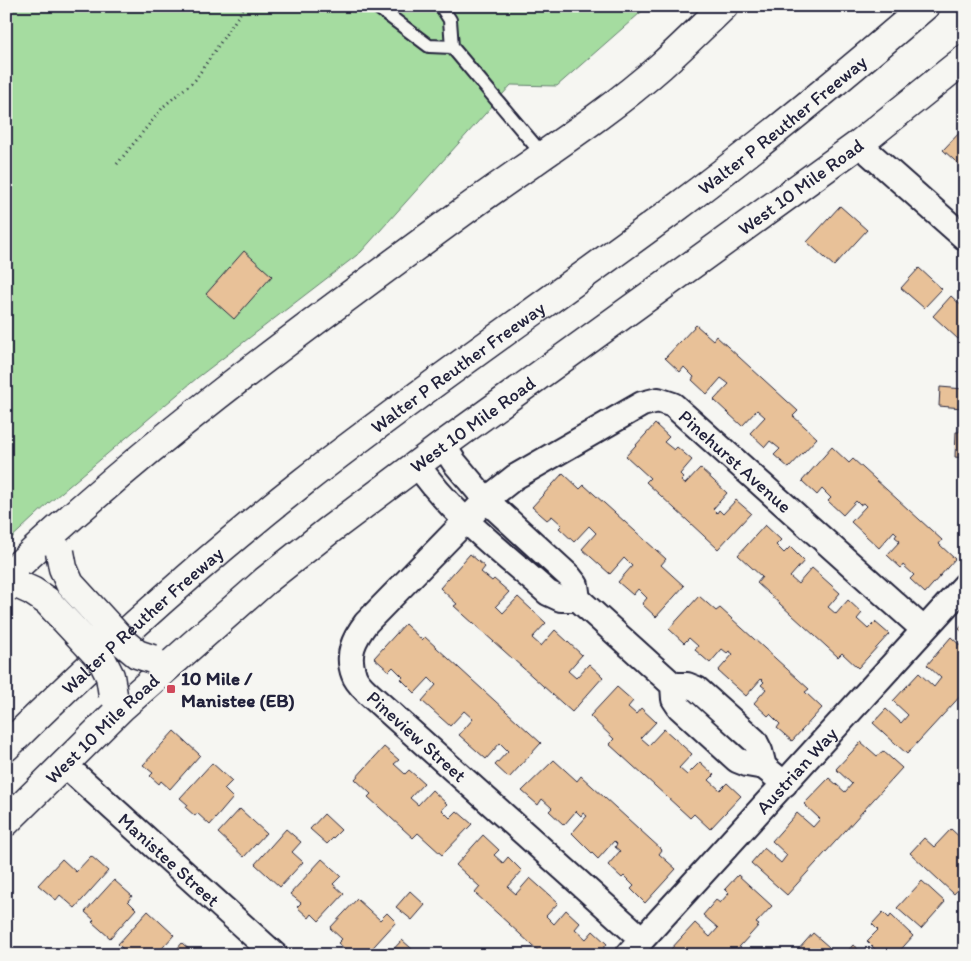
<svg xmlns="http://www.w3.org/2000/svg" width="971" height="961" viewBox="0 0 971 961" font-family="Itim,sans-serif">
	<rect width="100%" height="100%" fill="#f6f6f2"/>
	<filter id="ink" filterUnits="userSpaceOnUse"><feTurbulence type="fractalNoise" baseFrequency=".02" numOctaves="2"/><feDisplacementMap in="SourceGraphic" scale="10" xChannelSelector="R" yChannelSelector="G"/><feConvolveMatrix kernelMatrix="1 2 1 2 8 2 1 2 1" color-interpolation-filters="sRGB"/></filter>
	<g filter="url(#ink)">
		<!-- green -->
		<path fill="#a5dca0" stroke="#647f6e" d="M6,6H648L557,86L511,85L361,252L197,378L49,503L6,543Z"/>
		<!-- building -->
		<path fill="#e8c198" stroke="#22223b" d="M963,129L965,131V170L943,150Z
			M840,206L867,230L834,266L807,242Z
			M244,251L272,276L234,319L206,294Z
			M919,268L942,289L924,308L901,288Z
			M951,296L965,309V332L958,339L933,316Z
			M696,325L713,340L716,336L798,411L793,416L817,438L789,468L774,455L780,449L770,441L765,447L750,433L765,417L757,410L742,426L714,400L729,384L721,378L707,394L692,380L694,377L684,367L680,372L665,358Z
			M940,387L964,389L962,408L939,406Z
			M961,414H965V464H963L964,458L955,457L956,432H959Z
			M655,424L669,437L664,442L674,450L677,447L692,460L680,474L684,478L681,481L685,484L700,468L727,493L713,509L717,513L719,510L723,514L736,500L751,513L718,549L646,482L650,478L626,456Z
			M832,447L849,463L853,459L942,540L939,544L955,559L925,593L910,579L914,575L903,565L901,568L887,555L900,541L895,537L897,534L894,531L879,548L851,522L866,506L863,503L860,505L856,501L843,515L828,501L831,498L822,489L817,495L802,481Z
			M563,473L580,489L584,485L666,559L661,565L684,586L656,617L642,604L647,598L638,589L633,595L618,582L632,566L624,558L610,574L582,549L596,533L589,526L574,542L559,528L562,525L552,516L547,520L532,507Z
			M765,525L781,540L776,545L784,553L790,547L804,561L790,577L798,584L812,568L840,593L828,607L836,614L848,600L862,613L857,619L868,629L875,622L889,634L858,668L842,653L838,657L757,583L762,577L738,555Z
			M470,554L485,567L481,572L492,581L494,579L509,592L496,606L503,613L518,597L546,623L532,638L541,646L555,630L582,655L568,671L576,678L589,664L603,677L572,712L454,606L457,604L440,588Z
			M699,596L716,611L720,608L809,689L805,692L822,708L792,741L777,728L780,724L770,714L768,716L754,703L766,689L761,685L764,682L761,679L746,696L718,671L733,654L729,651L727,653L722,649L710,663L695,650L698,646L689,638L684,643L669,629Z
			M965,622V634L959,629Z
			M405,624L422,640L425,637L541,743L509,778L495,765L508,751L500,743L486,759L459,735L473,719L464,711L450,726L422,701L436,685L429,678L415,693L401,679L403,677L393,667L389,671L374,658Z
			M951,637L965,650V691L907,754L873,723L886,709L901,723L908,715L893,701L919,673L934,687L941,678L927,665Z
			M617,687L633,701L628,707L636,714L641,708L656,722L641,738L649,745L664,729L692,754L679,768L687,775L700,762L714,775L709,780L720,790L727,783L741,796L710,829L694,814L690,818L609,744L614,739L590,716Z
			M174,731L200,755L170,789L161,781L159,784L150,776L153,773L143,765Z
			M861,742L877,756L883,751L902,768L787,895L751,863L764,848L781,863L787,855L772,841L797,813L813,827L820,819L804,804L829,778L845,792L852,784L836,769Z
			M384,747L399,760L394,764L405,774L409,770L424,783L410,798L418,805L432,790L447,804L442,810L450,818L457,811L472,824L442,855L418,833L413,838L368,797L371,794L355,779Z
			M554,760L577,781L581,776L662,850L659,854L676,869L645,903L631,889L634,886L624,876L622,878L608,865L620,851L615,847L617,844L614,841L598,859L572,833L587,816L583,813L581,816L576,811L564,825L549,811L552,808L542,799L538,805L522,791Z
			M212,763L232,781L224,789L233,798L210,825L197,813L195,816L186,808L188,805L180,798Z
			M240,809L266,833L244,857L218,833Z
			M965,811V823L959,818Z
			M324,814L341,830L327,844L310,829Z
			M286,829L301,842L292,852L303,862L280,887L255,864Z
			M951,829L965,842V871L963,873L965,875V882L954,894L910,853L924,838L934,847Z
			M483,835L499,850L494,855L503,863L508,857L522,871L508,887L516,894L530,878L558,903L546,916L554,924L566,910L580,923L575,929L586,939L593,931L607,944L598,955H543L475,893L480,887L456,865Z
			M91,856L108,871L75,908L60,895L56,900L38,885L62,859L76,872Z
			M322,859L341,876L333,884L344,894L319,921L312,914L309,918L297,907L301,903L290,894Z
			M738,875L772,906L756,923L759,925L732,955H675L670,950L695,923L710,937L718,928L703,915L716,900L720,903L729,893L725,889Z
			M114,880L132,896L128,901L136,909L110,938L92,922L94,920L85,912Z
			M922,881L945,902L921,929L897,908Z
			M410,891L425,905L412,920L396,907Z
			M357,899L380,920L387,913L396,922L366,955H352L338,943L342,939L330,928Z
			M148,911L174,935L156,955H129L118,944Z
			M883,912L889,918L891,915L913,936L896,955H881L867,941L878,930L872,924Z
			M813,933L829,947L822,955H801L797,951Z
			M402,940L411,948L418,955H388Z
			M182,943L195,955H172Z
			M853,945L859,950L864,955H844Z"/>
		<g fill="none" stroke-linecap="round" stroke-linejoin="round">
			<defs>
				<path id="lane" d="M376,6L429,46L452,47
					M441,6L450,20L452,47L543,155"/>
				<g id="street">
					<path d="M859,144L965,238"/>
					<path d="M443,445L454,462L486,500L569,576L576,585L578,599L673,685L674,699L680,708L737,760L747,764L764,767L785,784"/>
					<path d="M417,464C451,514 503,553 548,593L561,599H578"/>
					<path d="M673,685H687L697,689L755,741L760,751L764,767"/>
					<path id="s1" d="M64,764L275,955"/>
					<path id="s2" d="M642,939L369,694C364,689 356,682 354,675C346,654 354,639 366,623L486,500L515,477L642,404L658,400L673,405L923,629"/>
					<path id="s3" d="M628,955L965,585"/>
				</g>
				<g id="secondary">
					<path d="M6,577C147,442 306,327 464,211C529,163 600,120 661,66C682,47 703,26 724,6"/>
					<path id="s4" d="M6,822L121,708L265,581L327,532L443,445L859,144L965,59"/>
				</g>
				<g id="highway">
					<path id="s5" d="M6,747C100,654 199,564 303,482C424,387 552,300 676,208C762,144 844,76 925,6"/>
				</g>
			</defs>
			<!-- lane casing -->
			<use href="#lane" stroke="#22223b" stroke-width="16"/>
			<!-- street casing -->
			<use href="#street" stroke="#22223b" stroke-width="28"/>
			<!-- secondary casing -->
			<use href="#secondary" stroke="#22223b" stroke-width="31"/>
			<!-- highway casing -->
			<use href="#highway" stroke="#22223b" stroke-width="31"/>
			<!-- path -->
			<path stroke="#22223b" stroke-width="3" stroke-dasharray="1 4" stroke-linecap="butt" d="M42,9L45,6
				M117,164L164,106L195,80L245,6"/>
			<!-- lane -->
			<use href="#lane" stroke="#f6f6f2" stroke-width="12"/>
			<!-- street -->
			<use href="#street" stroke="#f6f6f2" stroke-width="24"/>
			<!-- secondary -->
			<use href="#secondary" stroke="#f6f6f2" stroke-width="28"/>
			<!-- highway -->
			<use href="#highway" stroke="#f6f6f2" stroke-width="28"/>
			<defs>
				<path id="secondary-bridge" d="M60,552L63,568L70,584L125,644L137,654L152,659
					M21,586L32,591L47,601L102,660L110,676L113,695"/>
			</defs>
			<!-- secondary-bridge casing -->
			<use href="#secondary-bridge" stroke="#22223b" stroke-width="31" stroke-linecap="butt"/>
			<!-- secondary-bridge -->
			<use href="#secondary-bridge" stroke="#f6f6f2" stroke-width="28"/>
		</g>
	</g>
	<!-- markers -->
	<rect fill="#d1495b" stroke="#f6f6f2" stroke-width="2" x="166" y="684" width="10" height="10" rx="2.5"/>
	<g text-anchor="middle" stroke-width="4.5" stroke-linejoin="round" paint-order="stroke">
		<!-- street labels -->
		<g font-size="19" fill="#22223b" stroke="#f6f6f2">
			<text dy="7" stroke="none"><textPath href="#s5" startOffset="996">Walter P Reuther Freeway</textPath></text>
			<text dy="7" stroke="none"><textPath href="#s4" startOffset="1019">West 10 Mile Road</textPath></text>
			<text dy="7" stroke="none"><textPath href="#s5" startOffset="591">Walter P Reuther Freeway</textPath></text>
			<text dy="7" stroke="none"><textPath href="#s4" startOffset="614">West 10 Mile Road</textPath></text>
			<text dy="7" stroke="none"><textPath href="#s2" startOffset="919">Pinehurst Avenue</textPath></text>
			<text dy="7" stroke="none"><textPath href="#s5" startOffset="186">Walter P Reuther Freeway</textPath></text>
			<text dy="7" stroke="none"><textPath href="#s4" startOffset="134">West 10 Mile Road</textPath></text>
			<text transform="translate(417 736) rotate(42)" y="7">Pineview Street</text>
			<text dy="7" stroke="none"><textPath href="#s3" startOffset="250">Austrian Way</textPath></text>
			<text dy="7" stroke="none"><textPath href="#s1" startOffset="142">Manistee Street</textPath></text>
		</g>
		<!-- poi labels -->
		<g font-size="19" font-weight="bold" fill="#22223b" stroke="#f6f6f2" text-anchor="start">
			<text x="181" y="685">10 Mile /<tspan x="181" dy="22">Manistee (EB)</tspan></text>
		</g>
	</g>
	<!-- margin -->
	<rect width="971" height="961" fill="none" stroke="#f6f6f2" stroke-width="25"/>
	<rect x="12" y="12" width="946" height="936" fill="none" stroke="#22223b" stroke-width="2" filter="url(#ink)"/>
</svg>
